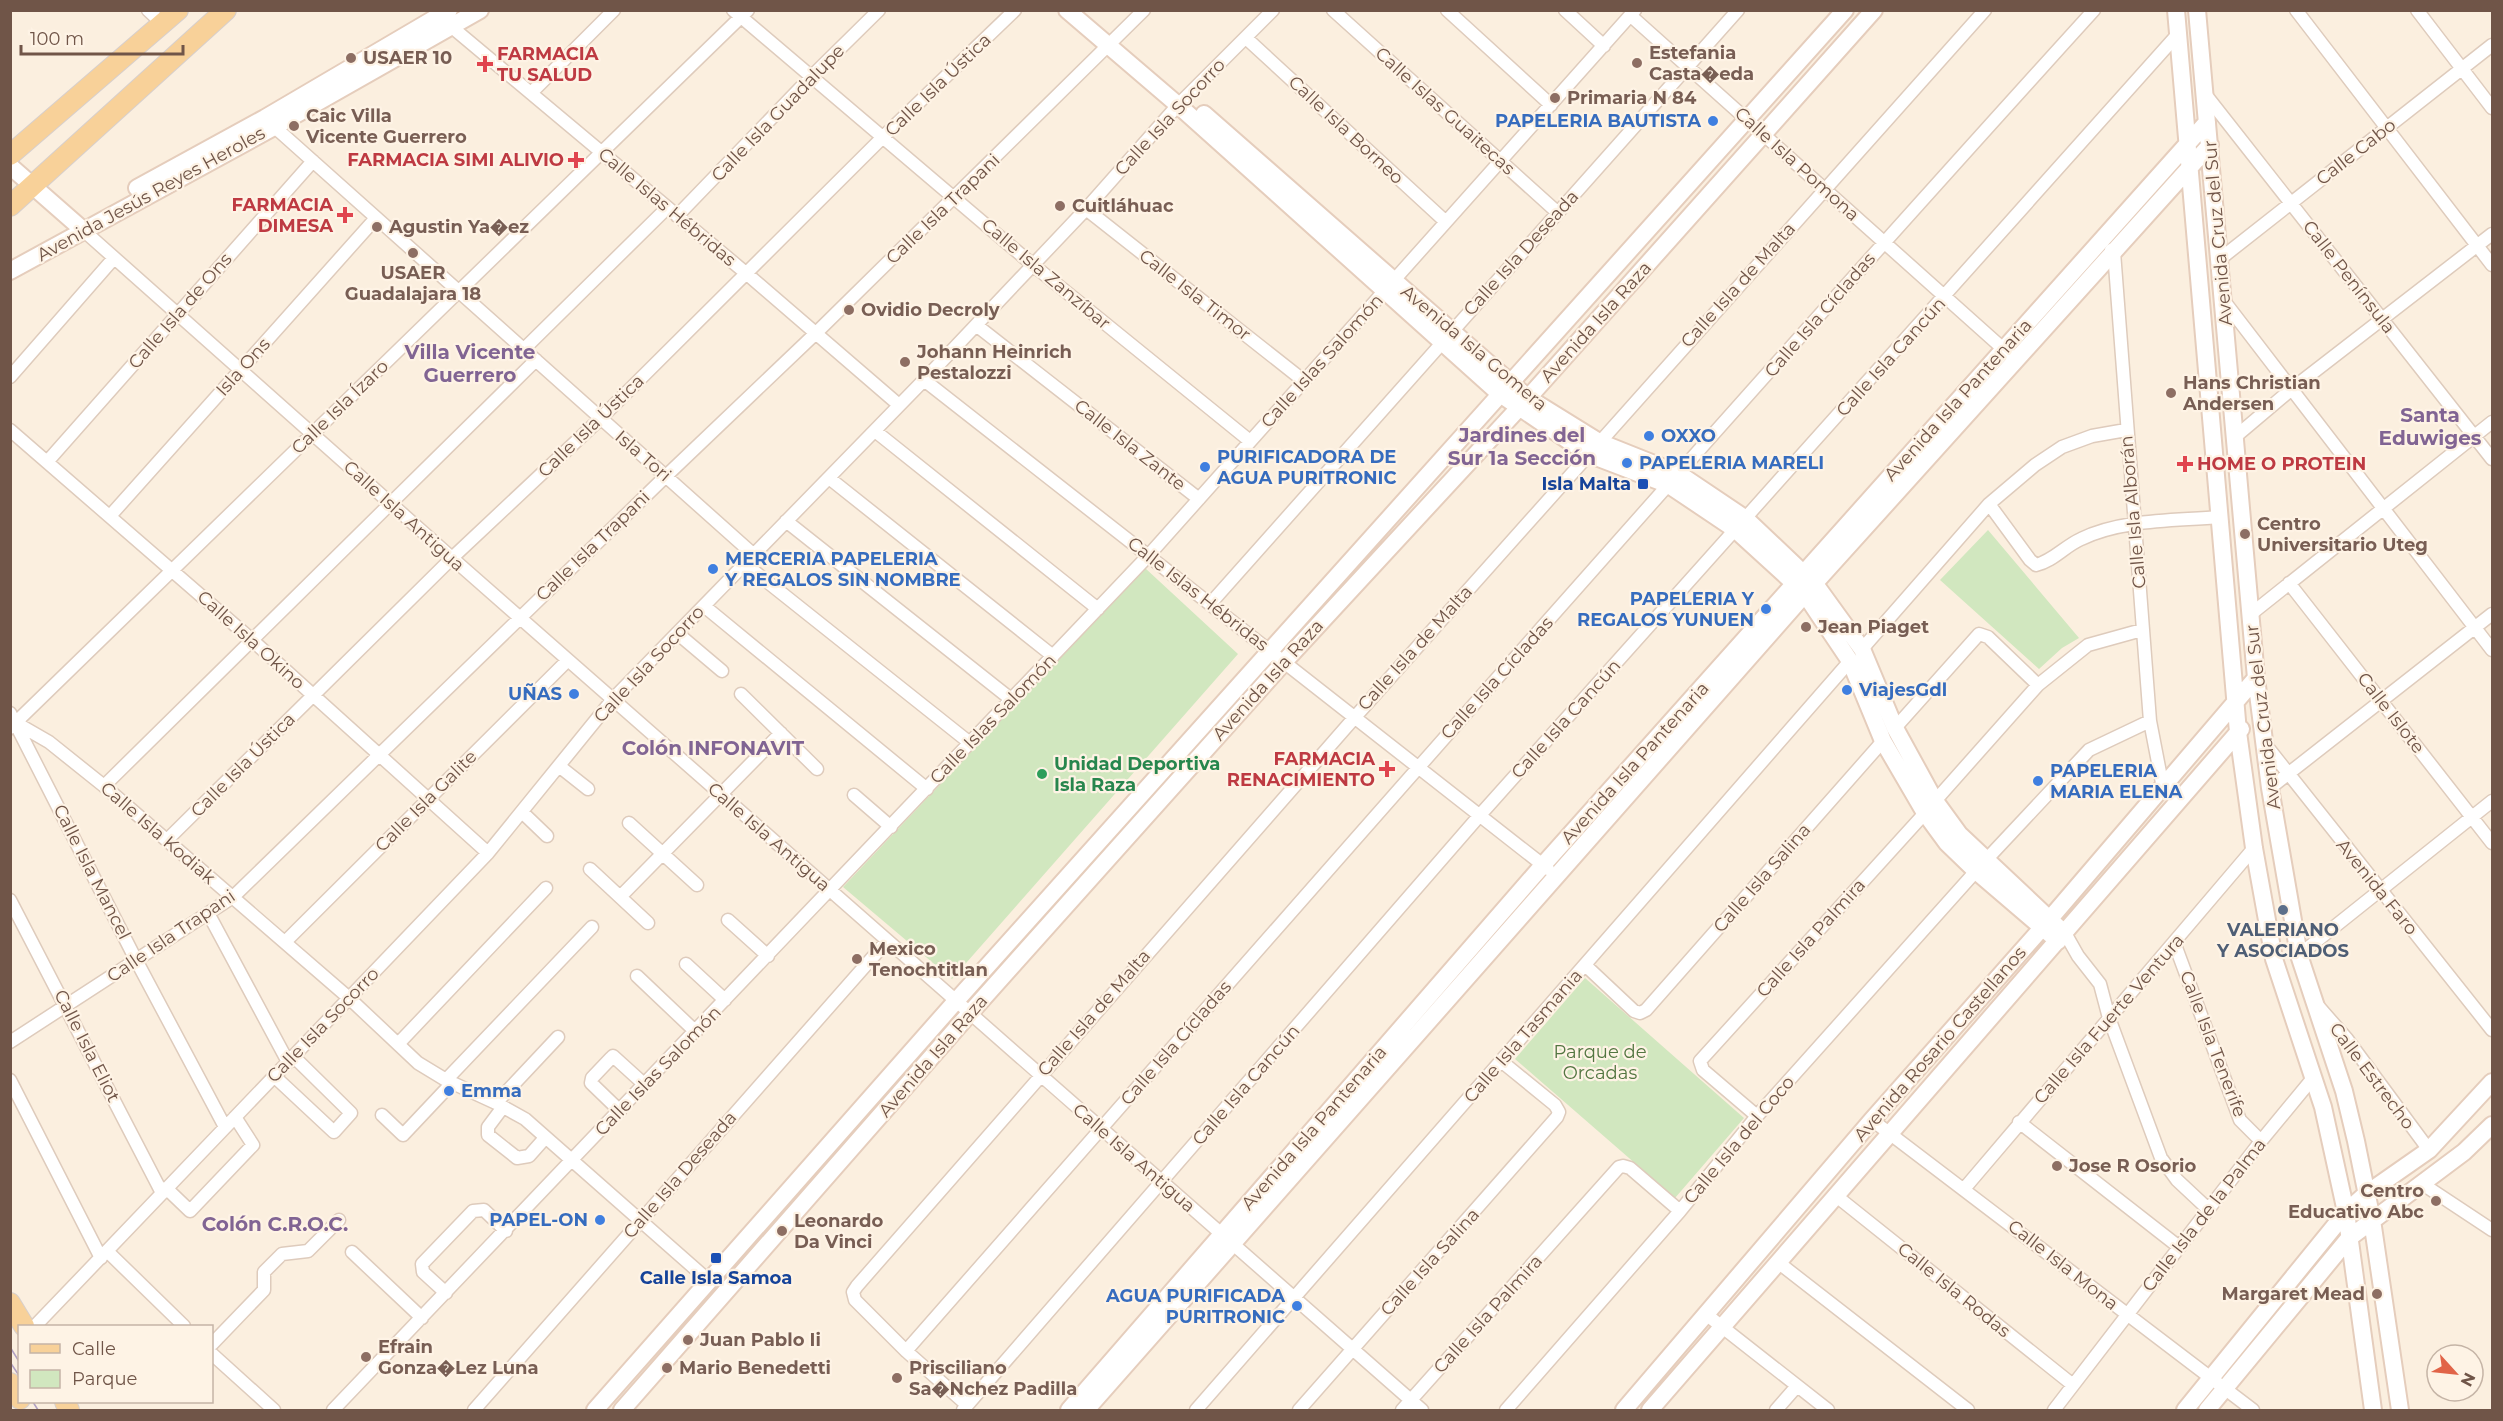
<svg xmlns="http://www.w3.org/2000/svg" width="2503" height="1421" viewBox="0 0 2503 1421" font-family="Montserrat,sans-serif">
	<rect width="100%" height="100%" fill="#fbefdf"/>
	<!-- green -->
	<path fill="#d1e7bf" d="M1988,530L2079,638L2062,648L2039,669L1940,580Z
		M1145,568L1238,654L952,979L843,887Z
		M1585,978L1744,1118L1675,1198L1515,1059Z"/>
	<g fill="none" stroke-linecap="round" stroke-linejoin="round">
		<defs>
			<path id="street" d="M148,10L163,24
				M733,10L1033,265L1250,441
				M1333,10L1557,212
				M1447,10L1551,105
				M1565,10L1604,46
				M2296,10L2492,265
				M2417,10L2492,108
				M1631,16L2009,354
				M447,23L747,274L899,405
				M1246,38L1446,222
				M531,93L614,10
				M2205,94L2492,459
				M269,122L754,555
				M1086,209L1304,381
				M677,216L811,77L879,10
				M83,230L452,558L1422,1410
				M2111,250L2114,252L2150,721L2163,788
				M2220,259L2492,45
				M2224,301L2492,650
				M976,325L1199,499
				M524,349L667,208
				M10,377L114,258
				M924,380L1548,869
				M10,430L252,640L488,853
				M875,431L1098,609
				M2235,437L2293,388L2492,234
				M47,462L313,161
				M829,478L1053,656
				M1989,504L2030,560L2036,565C2053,561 2065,546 2081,539C2122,519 2175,521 2219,517
				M110,516L376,218
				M786,521L1012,700
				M745,564L970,743
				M2289,583L2492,843
				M1210,604L1738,10
				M704,606L927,789
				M2251,614L2492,422
				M677,633L722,671
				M1862,649L1989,504L2035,465L2062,447L2092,436L2126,430
				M741,694L817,769
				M10,713L136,960L225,1127
				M16,723L49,742L104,786L349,998L418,1063L446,1080L496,1103L525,1119L709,1281
				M10,728L748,10
				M1895,728L1979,634L1988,637L2038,685
				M2265,744L2492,1030
				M559,766L588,789
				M104,786L536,360
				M2270,788L2492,614
				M854,795L891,827
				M1935,801L2038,685L2088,645L2142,630
				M522,812L547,836
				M629,823L697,885
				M167,840L452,558L600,419L884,136L1015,10
				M1986,860L2089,750L2150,721
				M590,869L648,923
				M620,897L781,733
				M10,900L162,1193
				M208,913L288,1062
				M728,920L768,956
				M2065,933L2078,956L2100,984L2109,1018L2161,1158L2177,1180L2208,1209
				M285,942L568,660
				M2174,942L2240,1120L2261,1141
				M2299,955L2492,801
				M686,964L725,1000
				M1585,965L1634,1011L1640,1013L1646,1010L1883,741
				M637,976L696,1032
				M2318,1006L2347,1039L2429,1150
				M10,1042L233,897L666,476L816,333L1144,10
				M398,1044L546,888
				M274,1076L334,1132L351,1113L293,1056
				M10,1080L101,1258
				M446,1080L592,927
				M496,1103L558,1037
				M503,1107L488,1127V1135L517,1158L529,1156L545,1138
				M620,1111L591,1083L592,1078L611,1058L613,1056L645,1085
				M382,1115L403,1135L452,1083
				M1757,1116L1703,1070L1700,1061L1925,813
				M1872,1120L2253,1410
				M2019,1122L2179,1247
				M2421,1183L2492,1230
				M166,1188L190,1211L253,1145L235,1117
				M1964,1189L2254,848
				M1835,1195L2073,1385
				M107,1251L184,1326
				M352,1252L422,1318
				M1779,1263L1968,1410
				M446,1293L423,1272L422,1264L473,1211L484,1210L506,1231
				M1707,1315L1828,1410
				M35,1326L488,853L613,699L924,380L1086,209L1178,105L1273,10
				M212,1344L264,1290V1272L282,1254L308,1251L339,1220
				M906,1351C1300,902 1693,452 2094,10
				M212,1354L274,1410
				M967,1405L906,1351L855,1300L853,1292L857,1286L1355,717L1985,10
				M333,1410L1148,556L1635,10
				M474,1410L887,941
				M963,1410L1480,815L2178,34
				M1196,1410L1850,661
				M1299,1410L1557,1117L1559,1112L1555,1105L1501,1061
				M1402,1410L1619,1167L1623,1166L1630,1168L1680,1211
				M1506,1410L1680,1211L1757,1116L1976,871
				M1776,1410L1797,1386
				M2054,1410L2261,1141L2313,1078"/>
			<path id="secondary" d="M1067,10L1178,105L1500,394L1588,454L1669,485L1736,530L1795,584L1805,594L1850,661L1883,741L1925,813L1947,843L1976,871L2058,941
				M2176,10L2238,732L2254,848L2274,959L2323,1107L2346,1212L2373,1410
				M2197,10L2256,678L2270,788L2299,955L2344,1091L2356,1141L2372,1220L2400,1410
				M1204,114L1528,398L1599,442L1679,474L1746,519L1804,574L1815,584L1862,649L1895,728L1935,801L1959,834L2060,929
				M10,166L83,230
				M137,188L265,118L449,10
				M10,271L274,127L480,10
				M595,1410L956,1001L1845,10
				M622,1410L970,1013L1284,662L1528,398L1874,10
				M1069,1410L1543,865L2207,122
				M1086,1410L1805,594L2210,145
				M1624,1410L1872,1120L2042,928L2256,678
				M1650,1410L2241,729
				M2185,1410L2346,1212L2366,1194L2429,1150L2492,1082
				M2207,1410L2349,1238L2464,1152L2492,1125"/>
			<path id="primary" d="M10,155L178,10
				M10,206L226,10
				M10,1303L24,1326
				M10,1383L20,1399
				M65,1402L69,1410"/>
		</defs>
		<!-- street casing -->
		<use href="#street" stroke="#decbbc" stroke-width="15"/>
		<!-- secondary casing -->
		<use href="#secondary" stroke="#e5cdbc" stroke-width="20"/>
		<!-- primary casing -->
		<use href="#primary" stroke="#d7cfcc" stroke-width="22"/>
		<!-- street -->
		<use href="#street" stroke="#fff" stroke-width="12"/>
		<!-- secondary -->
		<use href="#secondary" stroke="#fff" stroke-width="16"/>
		<!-- primary -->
		<use href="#primary" stroke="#f8d199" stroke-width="20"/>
		<!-- tram -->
		<path stroke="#b1a0c2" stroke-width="1.5" d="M10,1347L20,1363
			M10,1362L20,1377
			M33,1402L38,1410"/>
	</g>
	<!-- markers -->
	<g fill="#8d6e63" stroke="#fef3e5" stroke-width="2">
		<circle cx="351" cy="58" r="6"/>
		<circle cx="1637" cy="63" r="6"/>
		<circle cx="1555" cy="98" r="6"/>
		<circle cx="294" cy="126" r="6"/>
		<circle cx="1060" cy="206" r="6"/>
		<circle cx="377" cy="227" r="6"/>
		<circle cx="413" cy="253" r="6"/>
		<circle cx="849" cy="310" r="6"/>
		<circle cx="905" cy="362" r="6"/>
		<circle cx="2171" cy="393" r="6"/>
		<circle cx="2245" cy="534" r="6"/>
		<circle cx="1806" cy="627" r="6"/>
		<circle cx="857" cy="959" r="6"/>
		<circle cx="2057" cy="1166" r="6"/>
		<circle cx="2436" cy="1201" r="6"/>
		<circle cx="782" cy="1231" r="6"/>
		<circle cx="2377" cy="1294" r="6"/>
		<circle cx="688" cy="1340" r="6"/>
		<circle cx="366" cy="1357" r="6"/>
		<circle cx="667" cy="1368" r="6"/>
		<circle cx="897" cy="1378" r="6"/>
	</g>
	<g fill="#e0444e" stroke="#fef3e5" stroke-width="2">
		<path d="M482 55h6v6h6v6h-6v6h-6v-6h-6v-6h6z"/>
		<path d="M573 151h6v6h6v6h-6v6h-6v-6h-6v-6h6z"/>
		<path d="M342 206h6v6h6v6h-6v6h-6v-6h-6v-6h6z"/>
		<path d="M2182 455h6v6h6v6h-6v6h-6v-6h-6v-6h6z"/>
		<path d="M1384 760h6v6h6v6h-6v6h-6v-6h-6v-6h6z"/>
	</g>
	<g fill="#3f7fe0" stroke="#fef3e5" stroke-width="2">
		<circle cx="1713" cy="121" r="6"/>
		<circle cx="1649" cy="436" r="6"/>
		<circle cx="1627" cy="463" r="6"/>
		<circle cx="1205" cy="467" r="6"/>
		<circle cx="713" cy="569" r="6"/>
		<circle cx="1766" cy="609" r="6"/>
		<circle cx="1847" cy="690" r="6"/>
		<circle cx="574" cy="694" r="6"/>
		<circle cx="2038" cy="781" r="6"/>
		<circle cx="449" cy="1091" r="6"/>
		<circle cx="600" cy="1220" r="6"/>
		<circle cx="1297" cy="1306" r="6"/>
	</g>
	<g fill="#1a4fb4" stroke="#fef3e5" stroke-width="2">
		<rect x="1637" y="478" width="12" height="12" rx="3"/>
		<rect x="710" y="1252" width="12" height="12" rx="3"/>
	</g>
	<circle fill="#2e9e5b" stroke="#fef3e5" stroke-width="2" cx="1042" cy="774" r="6"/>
	<circle fill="#5c6f8a" stroke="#fef3e5" stroke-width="2" cx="2283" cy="910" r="6"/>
	<g text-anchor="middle" stroke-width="4.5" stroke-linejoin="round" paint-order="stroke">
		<!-- education labels -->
		<g font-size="18" font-weight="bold" fill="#785e54" stroke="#fef3e5" text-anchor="start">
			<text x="1649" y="59">Estefania<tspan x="1649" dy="21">Casta�eda</tspan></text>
			<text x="363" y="64">USAER 10</text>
			<text x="1567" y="104">Primaria N 84</text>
			<text x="306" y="122">Caic Villa<tspan x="306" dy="21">Vicente Guerrero</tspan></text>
			<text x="1072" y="212">Cuitláhuac</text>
			<text x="389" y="233">Agustin Ya�ez</text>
			<text x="413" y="279" text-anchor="middle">USAER<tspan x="413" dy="21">Guadalajara 18</tspan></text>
			<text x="861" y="316">Ovidio Decroly</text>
			<text x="917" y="358">Johann Heinrich<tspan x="917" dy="21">Pestalozzi</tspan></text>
			<text x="2183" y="389">Hans Christian<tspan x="2183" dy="21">Andersen</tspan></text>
			<text x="2257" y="530">Centro<tspan x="2257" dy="21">Universitario Uteg</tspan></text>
			<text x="1818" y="633">Jean Piaget</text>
			<text x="869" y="955">Mexico<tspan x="869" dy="21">Tenochtitlan</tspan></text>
			<text x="2069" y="1172">Jose R Osorio</text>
			<text x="2424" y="1197" text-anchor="end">Centro<tspan x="2424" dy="21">Educativo Abc</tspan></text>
			<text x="794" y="1227">Leonardo<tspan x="794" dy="21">Da Vinci</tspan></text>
			<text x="2365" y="1300" text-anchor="end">Margaret Mead</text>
			<text x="700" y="1346">Juan Pablo Ii</text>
			<text x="378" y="1353">Efrain<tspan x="378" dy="21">Gonza�Lez Luna</tspan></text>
			<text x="679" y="1374">Mario Benedetti</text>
			<text x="909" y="1374">Prisciliano<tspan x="909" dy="21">Sa�Nchez Padilla</tspan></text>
		</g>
		<!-- health labels -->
		<g font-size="18" font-weight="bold" fill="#be3a42" stroke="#fef3e5" text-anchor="end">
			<text x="497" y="60" text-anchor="start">FARMACIA<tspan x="497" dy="21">TU SALUD</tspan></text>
			<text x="564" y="166">FARMACIA SIMI ALIVIO</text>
			<text x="333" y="211">FARMACIA<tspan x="333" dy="21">DIMESA</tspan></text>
			<text x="2197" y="470" text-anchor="start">HOME O PROTEIN</text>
			<text x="1375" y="765">FARMACIA<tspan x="1375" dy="21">RENACIMIENTO</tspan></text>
		</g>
		<!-- street labels -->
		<g font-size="18" fill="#705548" stroke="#fef3e5">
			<text transform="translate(938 85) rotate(-44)" y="6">Calle Isla Ústica</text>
			<text transform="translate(1445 111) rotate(42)" y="6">Calle Islas Guaitecas</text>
			<text transform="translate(778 113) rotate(-46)" y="6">Calle Isla Guadalupe</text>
			<text transform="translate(1170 117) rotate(-47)" y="6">Calle Isla Socorro</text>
			<text transform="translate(1346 130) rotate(43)" y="6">Calle Isla Borneo</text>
			<text transform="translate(2356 152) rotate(-38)" y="6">Calle Cabo</text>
			<text transform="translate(1797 164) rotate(42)" y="6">Calle Isla Pomona</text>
			<text transform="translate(151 194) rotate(-29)" y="6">Avenida Jesús Reyes Heroles</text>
			<text transform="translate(667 207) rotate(40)" y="6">Calle Islas Hébridas</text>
			<text transform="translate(943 209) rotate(-44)" y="6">Calle Isla Trapani</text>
			<text transform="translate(2218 233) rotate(-95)" y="6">Avenida Cruz del Sur</text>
			<text transform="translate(1521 253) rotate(-48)" y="6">Calle Isla Deseada</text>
			<text transform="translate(1046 274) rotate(40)" y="6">Calle Isla Zanzíbar</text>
			<text transform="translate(2349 277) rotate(52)" y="6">Calle Península</text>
			<text transform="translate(1738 285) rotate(-48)" y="6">Calle Isla de Malta</text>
			<text transform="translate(1195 295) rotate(38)" y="6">Calle Isla Timor</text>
			<text transform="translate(180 311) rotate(-49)" y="6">Calle Isla de Ons</text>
			<text transform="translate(1820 315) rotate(-49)" y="6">Calle Isla Cícladas</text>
			<text transform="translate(1596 322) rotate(-48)" y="6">Avenida Isla Raza</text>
			<text transform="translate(1474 348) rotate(40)" y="6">Avenida Isla Gomera</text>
			<text transform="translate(1891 357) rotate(-48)" y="6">Calle Isla Cancún</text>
			<text transform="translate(1322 361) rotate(-48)" y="6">Calle Islas Salomón</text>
			<text transform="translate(243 367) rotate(-48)" y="6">Isla Ons</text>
			<text transform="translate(1958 400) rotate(-48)" y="6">Avenida Isla Pantenaria</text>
			<text transform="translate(340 407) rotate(-44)" y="6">Calle Isla Ízaro</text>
			<text transform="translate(591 426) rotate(-44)" y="6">Calle Isla Ústica</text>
			<text transform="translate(1130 445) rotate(38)" y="6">Calle Isla Zante</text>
			<text transform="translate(643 456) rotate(41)" y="6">Isla Tori</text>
			<text transform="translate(2133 512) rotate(-95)" y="6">Calle Isla Alborán</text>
			<text transform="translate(404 516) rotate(42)" y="6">Calle Isla Antigua</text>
			<text transform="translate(593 546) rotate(-44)" y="6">Calle Isla Trapani</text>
			<text transform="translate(1198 594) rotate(38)" y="6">Calle Islas Hébridas</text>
			<text transform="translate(251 640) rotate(42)" y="6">Calle Isla Okino</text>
			<text transform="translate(1415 648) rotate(-48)" y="6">Calle Isla de Malta</text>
			<text transform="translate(649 664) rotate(-47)" y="6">Calle Isla Socorro</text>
			<text transform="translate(1497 678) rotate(-48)" y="6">Calle Isla Cícladas</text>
			<text transform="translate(1268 680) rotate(-48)" y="6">Avenida Isla Raza</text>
			<text transform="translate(2391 713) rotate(52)" y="6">Calle Islote</text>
			<text transform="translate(2263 717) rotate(-97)" y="6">Avenida Cruz del Sur</text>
			<text transform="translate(993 719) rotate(-46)" y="6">Calle Islas Salomón</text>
			<text transform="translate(1566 719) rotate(-48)" y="6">Calle Isla Cancún</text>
			<text transform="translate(1635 763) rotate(-48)" y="6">Avenida Isla Pantenaria</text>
			<text transform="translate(243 765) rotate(-45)" y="6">Calle Isla Ústica</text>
			<text transform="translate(426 801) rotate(-45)" y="6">Calle Isla Galite</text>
			<text transform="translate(158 833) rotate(41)" y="6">Calle Isla Kodiak</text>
			<text transform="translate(769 837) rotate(41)" y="6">Calle Isla Antigua</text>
			<text transform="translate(92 872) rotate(63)" y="6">Calle Isla Mancel</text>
			<text transform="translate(1762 878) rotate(-49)" y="6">Calle Isla Salina</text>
			<text transform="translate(2377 887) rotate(51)" y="6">Avenida Faro</text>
			<text transform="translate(171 936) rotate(-34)" y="6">Calle Isla Trapani</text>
			<text transform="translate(1811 938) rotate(-48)" y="6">Calle Isla Palmira</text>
			<text transform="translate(1094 1013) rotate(-49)" y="6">Calle Isla de Malta</text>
			<text transform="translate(2109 1019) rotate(-49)" y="6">Calle Isla Fuerte Ventura</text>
			<text transform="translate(323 1025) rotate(-46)" y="6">Calle Isla Socorro</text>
			<text transform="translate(1523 1036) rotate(-49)" y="6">Calle Isla Tasmania</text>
			<text transform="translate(1176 1043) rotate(-49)" y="6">Calle Isla Cícladas</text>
			<text transform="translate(1940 1044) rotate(-49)" y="6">Avenida Rosario Castellanos</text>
			<text transform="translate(2213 1044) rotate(69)" y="6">Calle Isla Tenerife</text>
			<text transform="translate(87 1046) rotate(63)" y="6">Calle Isla Eliot</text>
			<text transform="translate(933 1056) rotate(-49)" y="6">Avenida Isla Raza</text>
			<text transform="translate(658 1071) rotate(-46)" y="6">Calle Islas Salomón</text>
			<text transform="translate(2372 1076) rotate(53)" y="6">Calle Estrecho</text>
			<text transform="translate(1246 1085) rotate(-49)" y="6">Calle Isla Cancún</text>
			<text transform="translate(1314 1128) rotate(-49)" y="6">Avenida Isla Pantenaria</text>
			<text transform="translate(1739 1140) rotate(-50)" y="6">Calle Isla del Coco</text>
			<text transform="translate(1134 1158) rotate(41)" y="6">Calle Isla Antigua</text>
			<text transform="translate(680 1175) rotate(-49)" y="6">Calle Isla Deseada</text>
			<text transform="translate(2204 1215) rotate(-52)" y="6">Calle Isla de la Palma</text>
			<text transform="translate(1430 1262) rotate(-48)" y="6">Calle Isla Salina</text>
			<text transform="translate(2063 1265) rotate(38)" y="6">Calle Isla Mona</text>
			<text transform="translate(1954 1290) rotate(39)" y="6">Calle Isla Rodas</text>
			<text transform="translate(1488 1314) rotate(-48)" y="6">Calle Isla Palmira</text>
		</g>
		<!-- shop labels -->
		<g font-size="18" font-weight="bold" fill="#366cbe" stroke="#fef3e5" text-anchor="start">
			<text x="1701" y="127" text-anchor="end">PAPELERIA BAUTISTA</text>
			<text x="1661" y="442">OXXO</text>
			<text x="1217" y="463">PURIFICADORA DE<tspan x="1217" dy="21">AGUA PURITRONIC</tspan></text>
			<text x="1639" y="469">PAPELERIA MARELI</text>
			<text x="725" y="565">MERCERIA PAPELERIA<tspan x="725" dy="21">Y REGALOS SIN NOMBRE</tspan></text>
			<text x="1754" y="605" text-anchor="end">PAPELERIA Y<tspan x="1754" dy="21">REGALOS YUNUEN</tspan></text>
			<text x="1859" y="696">ViajesGdl</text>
			<text x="562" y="700" text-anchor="end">UÑAS</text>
			<text x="2050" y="777">PAPELERIA<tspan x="2050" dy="21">MARIA ELENA</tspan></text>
			<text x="461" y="1097">Emma</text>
			<text x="588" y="1226" text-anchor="end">PAPEL-ON</text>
			<text x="1285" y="1302" text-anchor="end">AGUA PURIFICADA<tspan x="1285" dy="21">PURITRONIC</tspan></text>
		</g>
		<!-- transit labels -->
		<g font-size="18" font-weight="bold" fill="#164399" stroke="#fef3e5" text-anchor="end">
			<text x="1631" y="490">Isla Malta</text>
			<text x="716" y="1284" text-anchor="middle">Calle Isla Samoa</text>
		</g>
		<!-- leisure labels -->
		<g font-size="18" font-weight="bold" fill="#27864d" stroke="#fef3e5" text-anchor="start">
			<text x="1054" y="770">Unidad Deportiva<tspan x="1054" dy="21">Isla Raza</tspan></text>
		</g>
		<!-- service labels -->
		<g font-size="18" font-weight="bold" fill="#4e5e75" stroke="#fef3e5">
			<text x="2283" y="936">VALERIANO<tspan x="2283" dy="21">Y ASOCIADOS</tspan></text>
		</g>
		<!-- park labels -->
		<g font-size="18" fill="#537641" stroke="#fef3e5">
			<text x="1600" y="1058">Parque de<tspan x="1600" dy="21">Orcadas</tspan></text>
		</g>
		<!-- neighbourhood labels -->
		<g font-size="20" font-weight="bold" fill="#816493" stroke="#fef3e5">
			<text x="470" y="359">Villa Vicente<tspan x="470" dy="23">Guerrero</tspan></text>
			<text x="2430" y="422">Santa<tspan x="2430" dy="23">Eduwiges</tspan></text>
			<text x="1522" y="442">Jardines del<tspan x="1522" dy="23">Sur 1a Sección</tspan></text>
			<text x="713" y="755">Colón INFONAVIT</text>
			<text x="275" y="1231">Colón C.R.O.C.</text>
		</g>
	</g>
	<!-- border -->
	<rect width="2503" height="1421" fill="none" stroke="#705548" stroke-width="24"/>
	<!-- legend -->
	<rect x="18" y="1325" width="195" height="78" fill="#fef3e5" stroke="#c5b4a6" stroke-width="1.5"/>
	<rect x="30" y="1344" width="30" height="9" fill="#f8d199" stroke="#c5b4a6" stroke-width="1.5"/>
	<text x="72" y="1355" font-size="18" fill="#705548">Calle</text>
	<rect x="30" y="1370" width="30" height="18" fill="#d1e7bf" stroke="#c5b4a6" stroke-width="1.5"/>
	<text x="72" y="1385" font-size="18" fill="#705548">Parque</text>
	<!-- north arrow -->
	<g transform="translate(2455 1373) rotate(117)"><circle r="28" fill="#fef3e5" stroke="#c5b4a6" stroke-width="1.5"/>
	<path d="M0-4.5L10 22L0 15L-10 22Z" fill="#e16448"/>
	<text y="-9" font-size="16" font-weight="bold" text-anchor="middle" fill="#705548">N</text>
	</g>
	<!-- scale -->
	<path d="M21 45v9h162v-9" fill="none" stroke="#705548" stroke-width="3"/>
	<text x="30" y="45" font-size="18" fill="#705548" stroke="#fef3e5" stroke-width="4.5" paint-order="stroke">100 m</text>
</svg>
